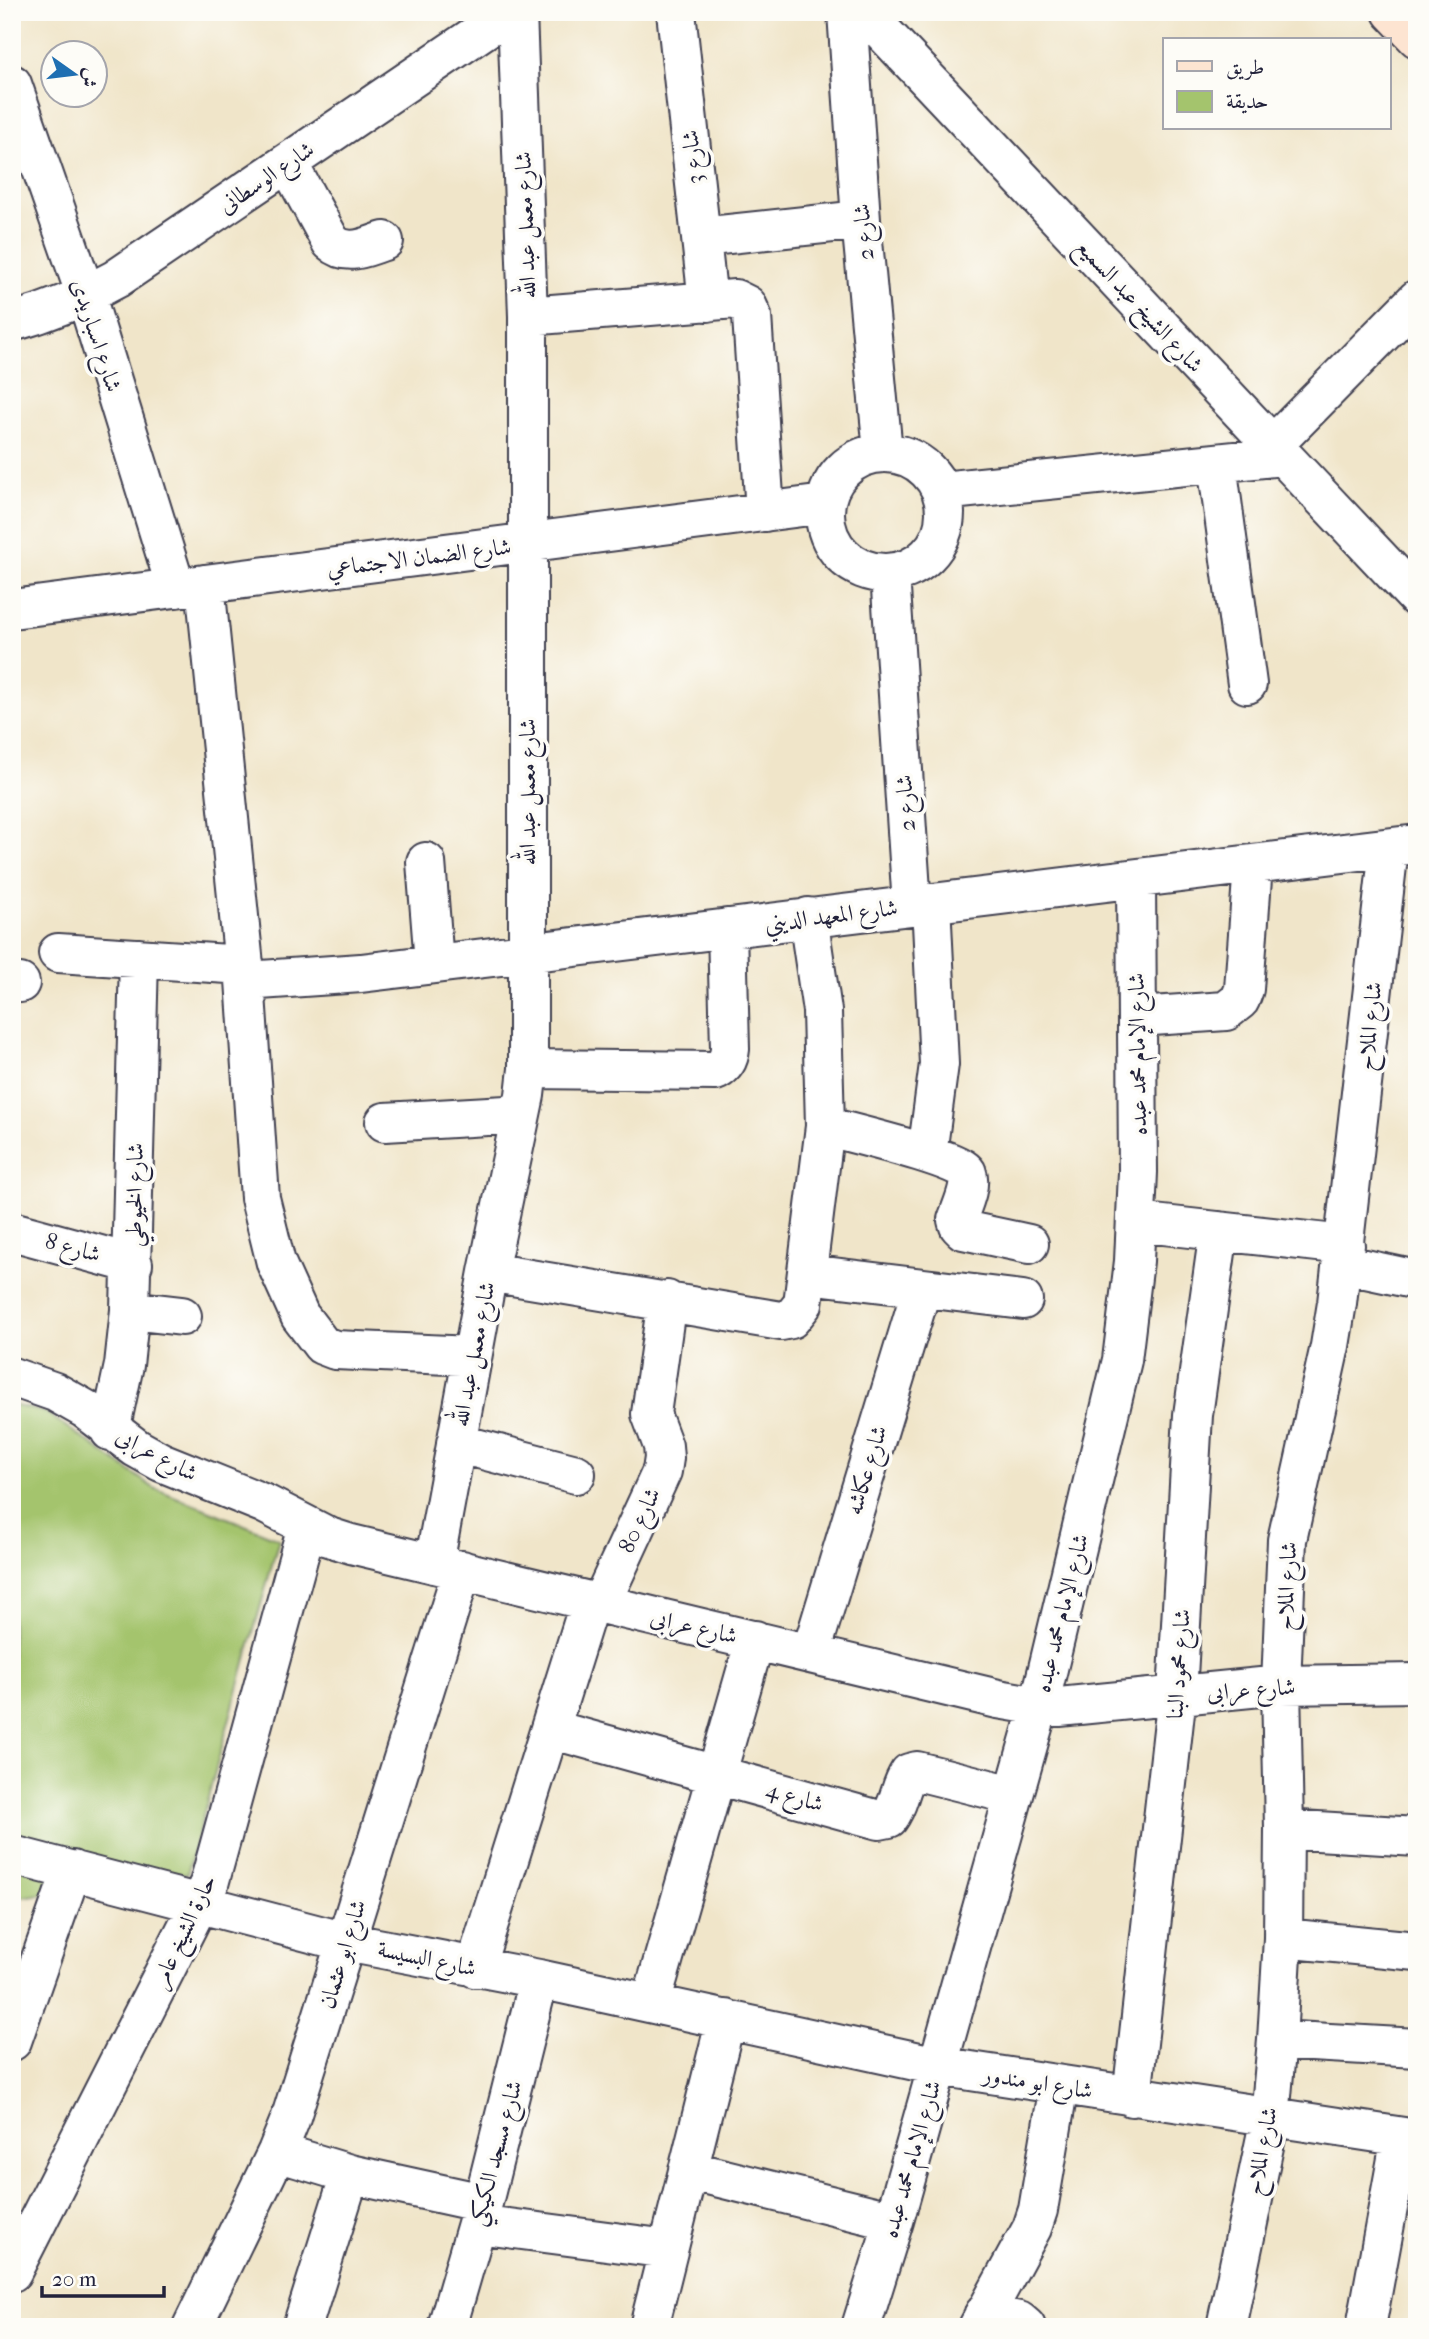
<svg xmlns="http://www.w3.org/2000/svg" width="1429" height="2339" viewBox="0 0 1429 2339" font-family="'IM FELL French Canon',Amiri,serif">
	<rect width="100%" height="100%" fill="#fdfcf7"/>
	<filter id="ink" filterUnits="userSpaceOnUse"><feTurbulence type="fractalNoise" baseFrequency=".0143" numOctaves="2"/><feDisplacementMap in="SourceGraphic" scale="14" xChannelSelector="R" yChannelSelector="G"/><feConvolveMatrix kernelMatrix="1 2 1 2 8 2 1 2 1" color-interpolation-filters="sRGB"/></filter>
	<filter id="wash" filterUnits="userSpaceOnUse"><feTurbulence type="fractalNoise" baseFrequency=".00686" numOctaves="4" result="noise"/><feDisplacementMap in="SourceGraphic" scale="28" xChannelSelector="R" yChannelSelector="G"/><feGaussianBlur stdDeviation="1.57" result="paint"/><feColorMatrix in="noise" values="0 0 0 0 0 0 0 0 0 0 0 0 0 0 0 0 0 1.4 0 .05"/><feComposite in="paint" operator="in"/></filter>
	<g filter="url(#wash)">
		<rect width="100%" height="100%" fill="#f0e5c9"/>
		<!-- green -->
		<path fill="#a4c46d" stroke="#637354" stroke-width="2" d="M12,1405L45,1412L154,1488L279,1539L187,1874L14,1898L12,1902Z"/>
	</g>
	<g filter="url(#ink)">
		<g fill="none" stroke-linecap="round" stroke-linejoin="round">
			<defs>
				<path id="street" d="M676,12L708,302
					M847,12L861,220L883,452
					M864,12L1417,598
					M12,84L86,296L176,588
					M288,163L331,242C348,257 365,247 384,241
					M701,237L861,220
					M528,316L735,299L747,305L752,316L765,512
					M12,322C49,312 82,298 116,279L510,12
					M1273,445L1417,299
					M825 513a60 60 0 1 1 120 0a60 60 0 1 1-120 0Z
					M1217,464L1247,684
					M941,491L1283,456
					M890,574L912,906
					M205,584L244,965L260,1198L276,1263L300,1316L322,1345L335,1350L472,1356
					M12,609L825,504
					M426,862L434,963
					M58,953L244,965
					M245,981L361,973L1417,844
					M12,984L20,983
					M1137,1017L1226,1011L1240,1000L1244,989L1253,865
					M528,1069L716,1071C725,1066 729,1060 730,1049L727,928
					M385,1122L521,1114
					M825,1126C846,1132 962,1159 967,1173C972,1186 961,1208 957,1220L959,1226L963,1230L1029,1244
					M927,1154L939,1064L931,903
					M1136,1222L1345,1245
					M12,1231L133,1264
					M1342,1264L1417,1280
					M488,1272L781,1321L791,1319L803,1304L825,1126L822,1011L808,917
					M808,1274L1023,1300
					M130,1310L182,1316
					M12,1377L55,1392L85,1409L136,1448L161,1462L265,1504L329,1537L351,1544L998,1699L1039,1706L1059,1707L1281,1685L1417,1683
					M110,1431L124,1365L130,1310L139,958
					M456,1443L576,1474
					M434,1564L488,1272L525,1095L528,1069V316L517,12
					M601,1603L662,1471L664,1458L663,1446L651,1414L667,1300
					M811,1653L922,1288
					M550,1729L879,1820L889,1818C900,1804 899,1788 909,1773L917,1771L1013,1795
					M1284,1829L1417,1837
					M12,1855L346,1942L539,1979L938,2066L1417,2139
					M1283,1938L1417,1951
					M475,1968L590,1601
					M651,2003L755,1640
					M1277,2040L1417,2048
					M12,2041L72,1870
					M1132,2097L1177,1694L1193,1415L1219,1231
					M277,2152L350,2174L483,2203
					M688,2170L894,2221
					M477,2224L668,2249
					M12,2272L209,1884L307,1526
					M984,2314L1019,2321L1026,2327
					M192,2327L277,2152L290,2120L462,1570
					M302,2327L350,2174
					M447,2327L483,2203L539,1979
					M649,2327L726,2019
					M861,2327L894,2221L1039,1706L1122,1360L1134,1261L1138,1172L1136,879
					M978,2327L1032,2228L1038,2210L1059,2085
					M1226,2327L1270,2118L1277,2040L1283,1938L1284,1829L1281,1685L1287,1540L1330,1346L1337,1303L1389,848
					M1366,2327L1401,2137"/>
				<path id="secondary" d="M1392,12L1417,38"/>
			</defs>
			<!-- street casing -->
			<use href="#street" stroke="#413f50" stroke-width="42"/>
			<!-- secondary casing -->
			<use href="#secondary" stroke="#413f50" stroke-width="42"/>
			<!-- street -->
			<use href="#street" stroke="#fff" stroke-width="38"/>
			<!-- secondary -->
			<use href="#secondary" stroke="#fde4d1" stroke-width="38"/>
		</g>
	</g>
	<g text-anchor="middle" stroke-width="7" stroke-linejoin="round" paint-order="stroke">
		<!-- street labels -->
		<g font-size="23" fill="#22223b" stroke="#fdfcf7">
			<text transform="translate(692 157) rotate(-96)" y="8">شارع 3</text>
			<text transform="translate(266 177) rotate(-34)" y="8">شارع الوسطانى</text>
			<text transform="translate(525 225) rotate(-92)" y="8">شارع معمل عبد الله</text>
			<text transform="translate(863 232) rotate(-95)" y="8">شارع 2</text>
			<text transform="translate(1140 305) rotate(47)" y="8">شارع الشيخ عبد السميع</text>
			<text transform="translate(97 335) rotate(72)" y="8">شارع اسباريدى</text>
			<text transform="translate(419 557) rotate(-7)" y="8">شارع الضمان الاجتماعي</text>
			<text transform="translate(527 792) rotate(-90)" y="8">شارع معمل عبد الله</text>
			<text transform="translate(905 803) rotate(-94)" y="8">شارع 2</text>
			<text transform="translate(831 915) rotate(-7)" y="8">شارع المعهد الديني</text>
			<text transform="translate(1369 1026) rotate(-84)" y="8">شارع الملاح</text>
			<text transform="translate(1137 1054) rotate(-91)" y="8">شارع الإمام محمد عبده</text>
			<text transform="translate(134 1195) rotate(-89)" y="8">شارع الخيوطي</text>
			<text transform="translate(73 1247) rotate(15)" y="8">شارع 8</text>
			<text transform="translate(473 1354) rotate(-79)" y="8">شارع معمل عبد الله</text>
			<text transform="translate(157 1454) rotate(28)" y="8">شارع عرابى</text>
			<text transform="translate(866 1470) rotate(-73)" y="8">شارع عكاشه</text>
			<text transform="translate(639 1520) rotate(-65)" y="8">شارع 80</text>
			<text transform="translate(1286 1586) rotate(-87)" y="8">شارع الملاح</text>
			<text transform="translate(1061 1613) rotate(-76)" y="8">شارع الإمام محمد عبده</text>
			<text transform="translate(694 1626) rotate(13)" y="8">شارع عرابى</text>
			<text transform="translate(1178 1664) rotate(-86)" y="8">شارع محمود البنا</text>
			<text transform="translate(1251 1689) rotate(-4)" y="8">شارع عرابى</text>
			<text transform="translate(795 1796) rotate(16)" y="8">شارع 4</text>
			<text transform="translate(183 1931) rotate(-65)" y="8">حارة الشيخ عامر</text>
			<text transform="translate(342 1954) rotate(-73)" y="8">شارع ابو عثمان</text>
			<text transform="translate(427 1958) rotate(12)" y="8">شارع البسيسة</text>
			<text transform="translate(1038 2082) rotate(9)" y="8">شارع ابو مندور</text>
			<text transform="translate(1261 2151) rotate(-79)" y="8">شارع الملاح</text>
			<text transform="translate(495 2153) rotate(-75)" y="8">شارع مسجد الكيكي</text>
			<text transform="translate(911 2159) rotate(-74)" y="8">شارع الإمام محمد عبده</text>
		</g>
	</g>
	<!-- margin -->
	<rect width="1429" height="2339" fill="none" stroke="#fdfcf7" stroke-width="42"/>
	<!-- legend -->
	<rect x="1163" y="38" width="228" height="91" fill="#fdfcf7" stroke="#a5a5ac" stroke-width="2"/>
	<rect x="1177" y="61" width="35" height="10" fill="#fde4d1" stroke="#a5a5ac" stroke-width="2"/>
	<text x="1226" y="74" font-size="21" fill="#22223b">طريق</text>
	<rect x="1177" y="91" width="35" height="21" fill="#a4c46d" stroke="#a5a5ac" stroke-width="2"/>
	<text x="1226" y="108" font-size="21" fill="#22223b">حديقة</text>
	<!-- north arrow -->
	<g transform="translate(74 74) rotate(104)"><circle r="33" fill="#fdfcf7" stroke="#a5a5ac" stroke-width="2"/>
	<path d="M0-5L12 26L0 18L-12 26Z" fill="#1f6fb2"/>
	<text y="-10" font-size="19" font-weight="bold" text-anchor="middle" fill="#22223b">ش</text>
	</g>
	<!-- scale -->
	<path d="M42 2286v10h122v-10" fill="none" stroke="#22223b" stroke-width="3.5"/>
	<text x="52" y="2286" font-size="21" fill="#22223b" stroke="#fdfcf7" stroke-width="5" paint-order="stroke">20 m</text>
</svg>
